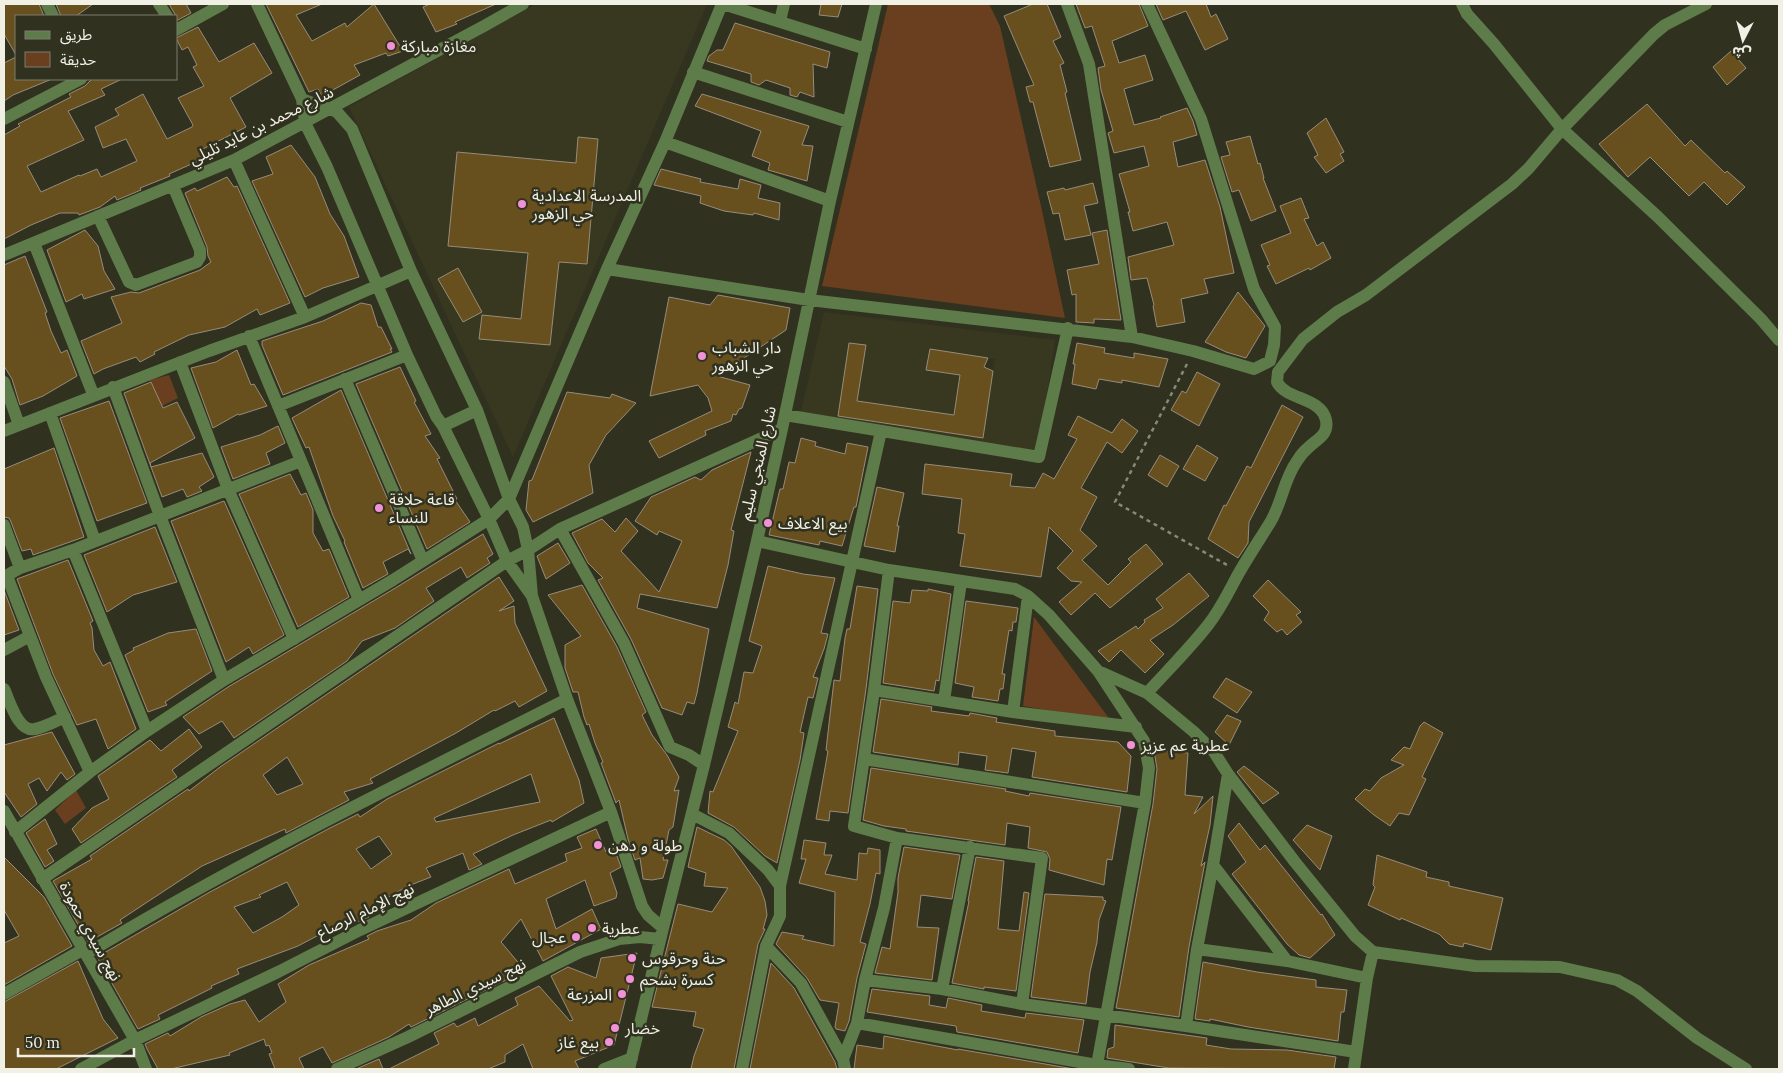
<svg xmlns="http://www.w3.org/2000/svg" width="1783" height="1073" viewBox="0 0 1783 1073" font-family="Lora,'Noto Sans Arabic',serif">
	<rect width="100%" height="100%" fill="#313120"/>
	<!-- built -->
	<path fill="#383820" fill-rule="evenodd" d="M536,4H707L513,457L349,107Z
		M824,312L1055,340L1038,453L801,412ZM850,343L866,345L857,401L954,415L960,375L926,370L930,349L995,359L982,438L838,416Z"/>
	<!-- green -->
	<path fill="#693f20" d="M888,4H989L1000,26L1041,206L1065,318L822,286Z
		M169,375L178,398L162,406L150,380Z
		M1034,617L1111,721L1023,706Z
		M76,790L86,808L65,824L55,810Z"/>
	<!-- building -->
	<path fill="#684f1e" stroke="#978c7a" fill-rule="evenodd" d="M4,4H39L44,16H16V55L4,34Z
		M56,4H93L76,16H61Z
		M169,4H186L191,13L176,21V16Z
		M266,4H322L296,15L312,41L345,23L347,27L374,4L403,51L388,56L386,53L354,65L360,75L322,96L318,89L309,92Z
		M430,4H496L455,22L457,24L436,32L423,7Z
		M821,4H842L838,17L819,15Z
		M1033,4H1047L1061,37L1053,41L1064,63L1060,65L1067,92L1065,93L1081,160L1050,167L1033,102H1030L1026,87L1034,85L1004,16Z
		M1076,4H1139L1148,26L1112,41L1119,63L1145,55L1153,80L1124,89L1134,125L1161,118L1160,117L1187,108L1193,121L1197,135L1173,142L1178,167L1205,160L1220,207L1234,273L1204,279L1208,293L1181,299L1185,322L1157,327L1153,306L1154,305L1147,278L1131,280L1128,257L1174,245L1167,222L1133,231L1128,212H1130L1119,174L1149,166L1144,146L1114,153L1108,133L1113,131L1101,90L1098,68L1105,66L1092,26L1085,28Z
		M1156,4H1206L1211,17L1216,14L1228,39L1205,50L1186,11L1163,20Z
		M735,23L830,52L827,68L813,64L814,97L800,92L797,97L790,95V88L766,80L759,85L751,82V74L707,61L709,56L717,50H723Z
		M198,27L219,62L254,43L272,73L230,98L246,127L201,150L205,158L169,174L170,176L140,188L141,190L117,200L115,196L100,207L79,215L78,213H60L31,225L4,239V135L20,126L18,124L71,97L69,94L85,86L92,79H122L101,89L105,95L68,111L84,140L27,166L41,192L79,175L80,176L97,169L101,177L137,161L126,139L103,148L95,127L119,115L115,109L143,94L167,139L192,127L193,125L178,98L204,86L193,67L197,65L188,47L182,50L176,38Z
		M1731,51L1746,68L1727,85L1713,67Z
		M16,57V79H52L13,95L4,101V63Z
		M702,94L809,126L802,145L813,146L807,181L768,170L770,163L752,156L761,131L695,106Z
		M1647,104L1685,146L1691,140L1725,173L1727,171L1745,187L1727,205L1704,182L1689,196L1650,157L1628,177L1599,144Z
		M1326,118L1344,152L1340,154L1344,161L1326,173L1314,157L1318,155L1307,133Z
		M1250,136L1258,164L1260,163L1264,178H1263L1276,211L1251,221L1239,190L1232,192L1221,157L1230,155L1226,142Z
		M578,137L598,139L587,264L559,262L550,345L479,339L482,315L521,319L528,253L448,246L457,152L576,163Z
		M291,145L315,177L330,214L344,236L359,277L323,288L305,297L252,181L273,174L266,157Z
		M661,169L701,179L700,182L738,189L740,179L761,185L758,198L780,203L779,220L754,213L753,215L724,211L700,203L701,196L654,185Z
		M227,177L234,187L237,186L290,303L260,315L257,309L225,327L189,335L154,352L155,354L140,362L136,357L103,369L94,374L81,341L122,323L111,297L131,292L139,293L200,270L211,262L208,256L207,247L185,193L195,188L197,191Z
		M1093,183L1098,203L1084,206L1091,235L1065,240L1059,213L1053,214L1047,192L1064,188L1065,190Z
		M1301,198L1309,218L1304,219L1317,246L1323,242L1331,258L1310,270L1309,268L1276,284L1267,266L1270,265L1261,245L1291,233L1280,206Z
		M85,230L98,246L104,271L115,289L84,299L82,294L66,302L47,250Z
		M1107,230L1121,320L1094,319V323L1076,322V294L1072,295L1067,270L1099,264L1092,233Z
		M25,256L47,312L45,313L51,331L61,353L67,350L77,376L43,396L20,405L12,379L4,366V265Z
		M458,268L482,312L463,322L438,279Z
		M1238,292L1265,326L1246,358L1226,352L1205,342Z
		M718,295L790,308L786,330L717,376L750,385L742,408L739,409L736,415L733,414L731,421L705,431L706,435L659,458L649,441L712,411L708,398L698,385L650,396L669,297L710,305Z
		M361,303L371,305L378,327H381L392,349H390L392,352L283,395L262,345V341L323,321Z
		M849,343L866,345L857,401L954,415L960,375L926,370L930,349L988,358L984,367L993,371L983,438L838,416Z
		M1077,343L1105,348L1104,353L1134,358V353L1168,359L1159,387L1122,380V383L1099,379L1096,389L1072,384L1075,364H1073Z
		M237,350L251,385L254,384L267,406L239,415L238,414L213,428L191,368L216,362Z
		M400,367L416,401L414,402L431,434L425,436L440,458L437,459L457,499L455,500L470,522L427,549L356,384Z
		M1197,372L1220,384L1199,426L1171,410L1182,391L1186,393Z
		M151,382L163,408L177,402L195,438L150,463L151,467L202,453L214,477L199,487L202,491L187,497L183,489L162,497L124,393Z
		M341,390L411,554L408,549L383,562L388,574L363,588L344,542L345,541L333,516L309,447L306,448L292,418Z
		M567,392L610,398L612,394L636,403L606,435L589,465L593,493L533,522L526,510L529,481L532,480Z
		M109,401L147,503L97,521L60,418Z
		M1282,405L1303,417L1249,522L1248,543L1238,558L1208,539L1224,505L1226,506L1247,466L1251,468Z
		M1078,416L1112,433L1122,419L1138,431L1122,453L1107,442L1081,488L1097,497L1080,530L1097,546L1082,560L1108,585L1131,562L1128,559L1146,544L1163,564L1110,608L1095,593L1071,615L1059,602L1082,582L1071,581L1057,568L1073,551L1049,527L1041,577L960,566L965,534L958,533L962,499L922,494L925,464L1012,474L1010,486L1035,488L1043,473L1054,479L1077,439L1068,435Z
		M278,426L285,443L266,453L270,464L233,479L221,447L260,435Z
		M801,438L816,442L815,446L845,454L847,443L868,447L856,507H854L842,546L820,541L819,545L769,535L780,489H783L789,462L795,463Z
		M1197,445L1218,458L1205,481L1183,469Z
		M54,448L84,537L33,555L31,549L22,551L11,522L9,518L4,517V469Z
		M751,452L731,530L734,531L728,565L717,608L640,594L637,608L709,629L697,693L694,704L687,702L682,715L662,708L631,639L598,580L603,578L588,563L572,533L602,519L615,532L626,518L638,531L621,551L659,592L682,541L659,531L657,535L635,521L651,497L695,477L701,480L712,470Z
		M1160,455L1179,466L1167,487L1148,475Z
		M290,474L301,495L306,493L313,510V533L323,551L329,549L349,597L298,627L239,494Z
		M877,487L904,493L897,526H899L895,552L864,546Z
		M224,501L284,635L253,654L249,647L226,662L171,521Z
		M155,527L177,582L133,595L107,612L84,555Z
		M483,534L493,554L487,558L490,563L467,578L461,567L426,588L434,601L395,628L362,641L347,661L234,738L222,721L199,734L183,717L228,687L397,587Z
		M558,543L570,563L546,579L537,556Z
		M68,560L93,621L90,623L92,628L94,650L103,666L110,662L136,729L108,749L96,719L77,725L53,674L17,579Z
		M768,566L803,574L835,578L821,633L828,634L824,649L813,677L818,678L813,698L808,697L800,732L804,733L800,760L777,863L765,856L734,827L708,813L710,791L713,792L738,731L728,727L735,702L738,704L744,672L753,673L762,646L749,641Z
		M1189,573L1209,596L1173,625L1150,640L1164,654L1145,673L1121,650L1109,662L1098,651L1136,626L1138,629L1145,622L1144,620L1163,608L1156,599Z
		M499,577L514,601L499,611L514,606L515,623L547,691L519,707L515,701L495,711L494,710L456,733L370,779L373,783L344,792L349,800L286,833L285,829L202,866L120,920L122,923L88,942L53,881L92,859L90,856L185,791L188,789L189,791L220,767ZM287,757L303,784L277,795L263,775Z
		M1268,580L1301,612L1296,615L1302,622L1287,635L1282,629L1277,632L1264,620L1269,612L1253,596Z
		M582,585L617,647L646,712L642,715L652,735L667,755L679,777L674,791L679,790L673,827L669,830L663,860H668L663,878L652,880L643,879L640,858L635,860L628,839L619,800L616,803L601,763L603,762L595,743L589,724L587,725L584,717L578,692H573L565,668V645L581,636L548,595Z
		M857,586L878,589L866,689L848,813L830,811L829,821L816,819L828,751L826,750L834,680L840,681L845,638L847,629H850Z
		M928,589L951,594L939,681L936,680L934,691L883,683L893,601L910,603L912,590L928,591Z
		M4,590L19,630L4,635Z
		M966,601L1018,608L1016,622H1013L1012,631L1009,630L1002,674H1005L1003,689H1000L998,701L972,697L974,687L955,683Z
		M196,629L212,671L165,702L167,705L148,712L125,655L134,650L133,648L168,633Z
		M1226,678L1252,692L1237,713L1213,697Z
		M881,699L932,707L931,711L969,716L970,713L997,718L996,722L1055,731V736L1118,742L1131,756L1127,792L1032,777L1036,752L1012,748L1008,773L985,770L987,756L959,752L958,765L873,752Z
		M1227,715L1241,721L1229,745L1215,732Z
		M554,718L579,780L584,803L552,822L551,820L513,835L473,854L482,864L469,870L463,853L426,868L431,877L408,886L366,910L369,917L355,923L351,918L298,946L237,969L239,974L211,986L212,988L158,1015L160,1019L138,1029L97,957L208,893L328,829L358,814L360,817L387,799L499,743V744ZM531,774L540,802L436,822L434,818ZM379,836L392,854L371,869L356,849ZM287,882L299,905L282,917L253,933L234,907L261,897L259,895Z
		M1424,722L1443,733L1422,777L1426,779L1409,815L1399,813L1390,826L1374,815L1355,799L1365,789L1370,791L1381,778L1404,765L1391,760L1404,747L1410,749L1420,726Z
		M189,729L202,747L172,770L177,777L81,843L72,829L92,808L109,799L98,776L150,740L161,751Z
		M52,732L75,774L67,780L61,772L47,791L39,778L28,784L37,804L21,817L4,792V745Z
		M1154,750L1188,753L1185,795L1203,797L1194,814L1213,796L1210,825L1201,866L1205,862L1189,947L1179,1017L1116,1008L1153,804L1157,769Z
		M1244,766L1279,793L1263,804L1237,772Z
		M871,768L1006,789L1005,791L1029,796L1030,793L1121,807L1112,860L1107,859L1104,885L1049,870L1050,859L1047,852L1028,848L1030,827L1007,823L1005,845L906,831V829L884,826L863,820Z
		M45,819L57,844L47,850L54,861L45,867L26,833Z
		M1239,823L1260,850L1265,845L1321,915L1322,914L1335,935L1310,958L1299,955L1287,944L1232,874L1246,862L1228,836Z
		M1307,825L1332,836L1320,870L1293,840Z
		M697,827L724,840L731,846L760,887L765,901L767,915L763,929H765L758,944L734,1069H691L694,1056L704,1029L693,1026L696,1012L652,1007L678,904L712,912L728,888L704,886L706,873L688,867Z
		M596,829L606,852L614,848L621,867L610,873L617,893L616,898L594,906L585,880L546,899L556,929L592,909L601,929L543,961L521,919L501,942L522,967L506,980L411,1027L409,1024L389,1037L332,1063L323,1047L299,1058L304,1069H275L269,1054L272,1053L269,1045L266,1046L264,1039L229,1053L230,1055L171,1069H158L147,1049L145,1044L168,1033L170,1036L201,1017L230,1004L245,1000L259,1022L286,1002L278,984L309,965L369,939L367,936L377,931L411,920L436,903L509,869L515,884L567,861L565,854L582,848L577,837Z
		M804,840L826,843L824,855H832L825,874L857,880L859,853L867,854L868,848L880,850V874L876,873L870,904L860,942L866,944L857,978L849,1021L845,1031L836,1029L835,1027L839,1003L820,1000L807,978L776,944L782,932L804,936L802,939L834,946L835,892L799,883L806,859H801Z
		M904,847L960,855L952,899L921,895L917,927L939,928L932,980L875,973L882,947L890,949L898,892V878Z
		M1377,855L1427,872L1426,877L1449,882V886L1503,898L1491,950L1464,943L1463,947L1449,944L1439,934L1401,918L1400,920L1368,905L1375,887L1373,885Z
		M4,857L44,897L72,946L4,985V943L19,936L4,910Z
		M976,857L1004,861L998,929L1019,931L1024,892L1029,893L1016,991L984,987V989L952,983L969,901H968Z
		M1045,894L1103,897V900L1106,901L1099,920L1097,942L1090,972L1086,1004L1031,997Z
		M637,953L614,1045L575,1061L579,1069H533L523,1044L505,1055V1062L488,1069H389L439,1044L434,1033L454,1023L457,1027L475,1018L478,1026L518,1005L515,998L539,986L570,1021L573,1020L551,976L568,967L596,978L601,958Z
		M78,961L103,1019L118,1038L56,1069H4V1002Z
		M1203,962L1257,972L1316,980V987L1347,990L1344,1012H1341L1338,1041L1248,1027L1210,1019V1021L1195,1019Z
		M771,963L794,988L835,1062L837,1069H750Z
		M872,989L930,996L929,1005L946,1008L948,998L982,1005L981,1011L1025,1018L1026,1013L1084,1020L1078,1053L957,1032L956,1026L867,1012Z
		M1115,1025L1207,1038L1206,1045L1231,1049L1287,1050L1336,1057L1334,1069L1169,1068L1107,1058L1108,1049L1114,1047Z
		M884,1036L958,1050V1049L1074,1069H854L857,1045L883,1049Z
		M379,1059L383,1069H356Z"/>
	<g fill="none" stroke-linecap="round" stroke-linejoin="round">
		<!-- path -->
		<path stroke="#89897b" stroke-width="2.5" stroke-dasharray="4 4" stroke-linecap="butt" d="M1187,364L1115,502L1227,565"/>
		<!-- minor -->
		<path stroke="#5d7c4a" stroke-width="12" d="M47,4L53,16
			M159,4L167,16
			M257,4L302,99L305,123L327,167L407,355L436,416L443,426L489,519L507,561L532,596
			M723,4L866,49
			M1067,4L1089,64L1132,337
			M1462,4L1467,14L1494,44L1562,129L1658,217L1761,319L1779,340
			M780,21L784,4
			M176,30L223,4
			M693,72L848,122
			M302,99L337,112L352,129L411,271L477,410L509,499L523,527L528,550L532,596L567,699L611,812L642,906L648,915L663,928
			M4,119L81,79
			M665,142L830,201
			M234,160L305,317
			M98,216L129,282L136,285L197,262L200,257V250L173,186
			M34,243L93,394
			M4,255L234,160L484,26L523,4
			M607,269L809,300L1132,337L1193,351L1254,369L1270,361L1274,345L1275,327L1254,289L1201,119L1147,4
			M249,336L359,600
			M180,362L228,489L294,639
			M345,379L423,561
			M4,382L19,425
			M113,387L160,516L224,680
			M278,406L407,355
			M50,413L95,541
			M785,415L1039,457L1068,328
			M443,426L477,410
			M4,431L209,351L305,317L411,271
			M4,525L20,568
			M560,529L624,643L670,747L689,755L704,765
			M757,541L889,570L1015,589L1028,596L1049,615L1098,671L1147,693L1194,732L1214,752L1228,774L1295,862L1355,936L1373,952L1475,966L1560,967L1617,980L1637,991L1697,1038L1746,1069
			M73,550L147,731
			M889,570L874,690L854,826L897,838L1042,858L1022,1004
			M7,576L46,677L90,772
			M4,577L20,568L73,550L301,461
			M4,650L30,636
			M1098,671L1144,741L1149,768L1145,803L1097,1065L1129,1069
			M4,689C10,701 18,733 35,729C45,727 56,721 65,717
			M874,690L1013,712L1136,727
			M1147,693C1168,670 1190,648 1208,625C1219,611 1226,597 1234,582C1245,561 1259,541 1271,521C1282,502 1284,479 1297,461C1300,456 1304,451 1309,447C1317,439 1329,435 1326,420C1321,397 1286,400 1277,382L1278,372L1303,339L1337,312L1366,295L1512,184L1528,169L1562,129L1654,34L1665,25L1706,4
			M944,701L961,582
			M1013,712L1028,596
			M864,759L1145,803
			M1228,774L1213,865L1287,961L1367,978
			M4,811L135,1040L146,1069
			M692,814L729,833L768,870L780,886V916L766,946L742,1069
			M15,832L90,772L147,731L224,680L393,580L489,519L509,499L607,269L665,142L722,4
			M42,879L507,561L528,550L560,529L782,429
			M780,886L881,431
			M766,946L801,983L843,1059L845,1069
			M1197,949L1287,961
			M86,954C241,860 405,781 567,699
			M865,980L942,989L1022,1004L1186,1026L1356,1052
			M942,989L970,847
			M4,994L84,949
			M857,1023L1097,1065
			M1186,1026L1197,949L1213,865
			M843,1059L857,1023L865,980L884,908L897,838
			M81,1069L135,1040L278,972L360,930L611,812
			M337,1069L408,1037L580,952L619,939L640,937L660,939
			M604,1069L632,1058
			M629,1069L663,928L704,765L757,541L782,429L830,201L876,4
			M1354,1069L1367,978L1373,952"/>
	</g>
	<!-- markers -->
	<g fill="#f291d6" stroke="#313120" stroke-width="2">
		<circle cx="391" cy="46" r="5"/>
		<circle cx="522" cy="204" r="5"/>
		<circle cx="702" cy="356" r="5"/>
		<circle cx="379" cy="508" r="5"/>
		<circle cx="768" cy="523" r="5"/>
		<circle cx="1131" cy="745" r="5"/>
		<circle cx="598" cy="845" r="5"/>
		<circle cx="592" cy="928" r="5"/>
		<circle cx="576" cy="937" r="5"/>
		<circle cx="632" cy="958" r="5"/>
		<circle cx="630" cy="979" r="5"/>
		<circle cx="622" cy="994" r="5"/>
		<circle cx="615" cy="1028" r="5"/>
		<circle cx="609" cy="1042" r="5"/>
	</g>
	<g text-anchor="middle" stroke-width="5" stroke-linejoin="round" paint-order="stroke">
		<!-- poi labels -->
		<g font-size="16" fill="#f0f0e5" stroke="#313120" text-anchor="start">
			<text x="401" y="52">مغازة مباركة</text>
			<text x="532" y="201">المدرسة الاعدادية<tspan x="532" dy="18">حي الزهور</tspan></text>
			<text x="712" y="353">دار الشباب<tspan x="712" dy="18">حي الزهور</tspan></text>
			<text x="389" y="505">قاعة حلاقة<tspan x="389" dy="18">للنساء</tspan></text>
			<text x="778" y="529">بيع الاعلاف</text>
			<text x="1141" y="751">عطرية عم عزيز</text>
			<text x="608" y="851">طولة و دهن</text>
			<text x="602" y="934">عطرية</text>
			<text x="566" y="943" text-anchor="end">عجال</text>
			<text x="642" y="964">حنة وحرقوس</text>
			<text x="640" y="985">كسرة بشحم</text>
			<text x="612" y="1000" text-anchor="end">المزرعة</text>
			<text x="625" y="1034">خضار</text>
			<text x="599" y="1048" text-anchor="end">بيع غاز</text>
		</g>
		<!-- street labels -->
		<g font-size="16" fill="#f0f0e5" stroke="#313120">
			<text transform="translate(261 125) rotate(-26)" y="6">شارع محمد بن عايد تليلي</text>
			<text transform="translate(757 463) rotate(-77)" y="6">شارع المنجي سليم</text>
			<text transform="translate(365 910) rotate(-26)" y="6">نهج الإمام الرصاع</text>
			<text transform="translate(91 931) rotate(61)" y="6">نهج سيدي حمودة</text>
			<text transform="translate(475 986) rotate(-26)" y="6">نهج سيدي الطاهر</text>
		</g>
	</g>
	<!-- border -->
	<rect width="1783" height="1073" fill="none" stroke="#f0f0e5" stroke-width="10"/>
	<!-- legend -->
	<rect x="15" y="15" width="162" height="65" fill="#313120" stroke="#7d7d6f"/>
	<rect x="25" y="31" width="25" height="8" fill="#5d7c4a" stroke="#7d7d6f"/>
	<text x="60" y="40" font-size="15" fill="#f0f0e5">طريق</text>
	<rect x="25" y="52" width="25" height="15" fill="#693f20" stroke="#7d7d6f"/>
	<text x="60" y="65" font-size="15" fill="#f0f0e5">حديقة</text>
	<!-- north arrow -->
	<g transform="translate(1743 40) rotate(186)" stroke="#313120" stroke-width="4" paint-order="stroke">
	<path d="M0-4L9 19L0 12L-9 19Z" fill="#f0f0e5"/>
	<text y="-8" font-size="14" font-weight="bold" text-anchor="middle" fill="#f0f0e5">ش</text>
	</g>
	<!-- scale -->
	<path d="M18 1048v8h116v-8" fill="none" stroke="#f0f0e5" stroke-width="2.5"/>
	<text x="25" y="1048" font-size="15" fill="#f0f0e5" stroke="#313120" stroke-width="4" paint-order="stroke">50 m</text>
</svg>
